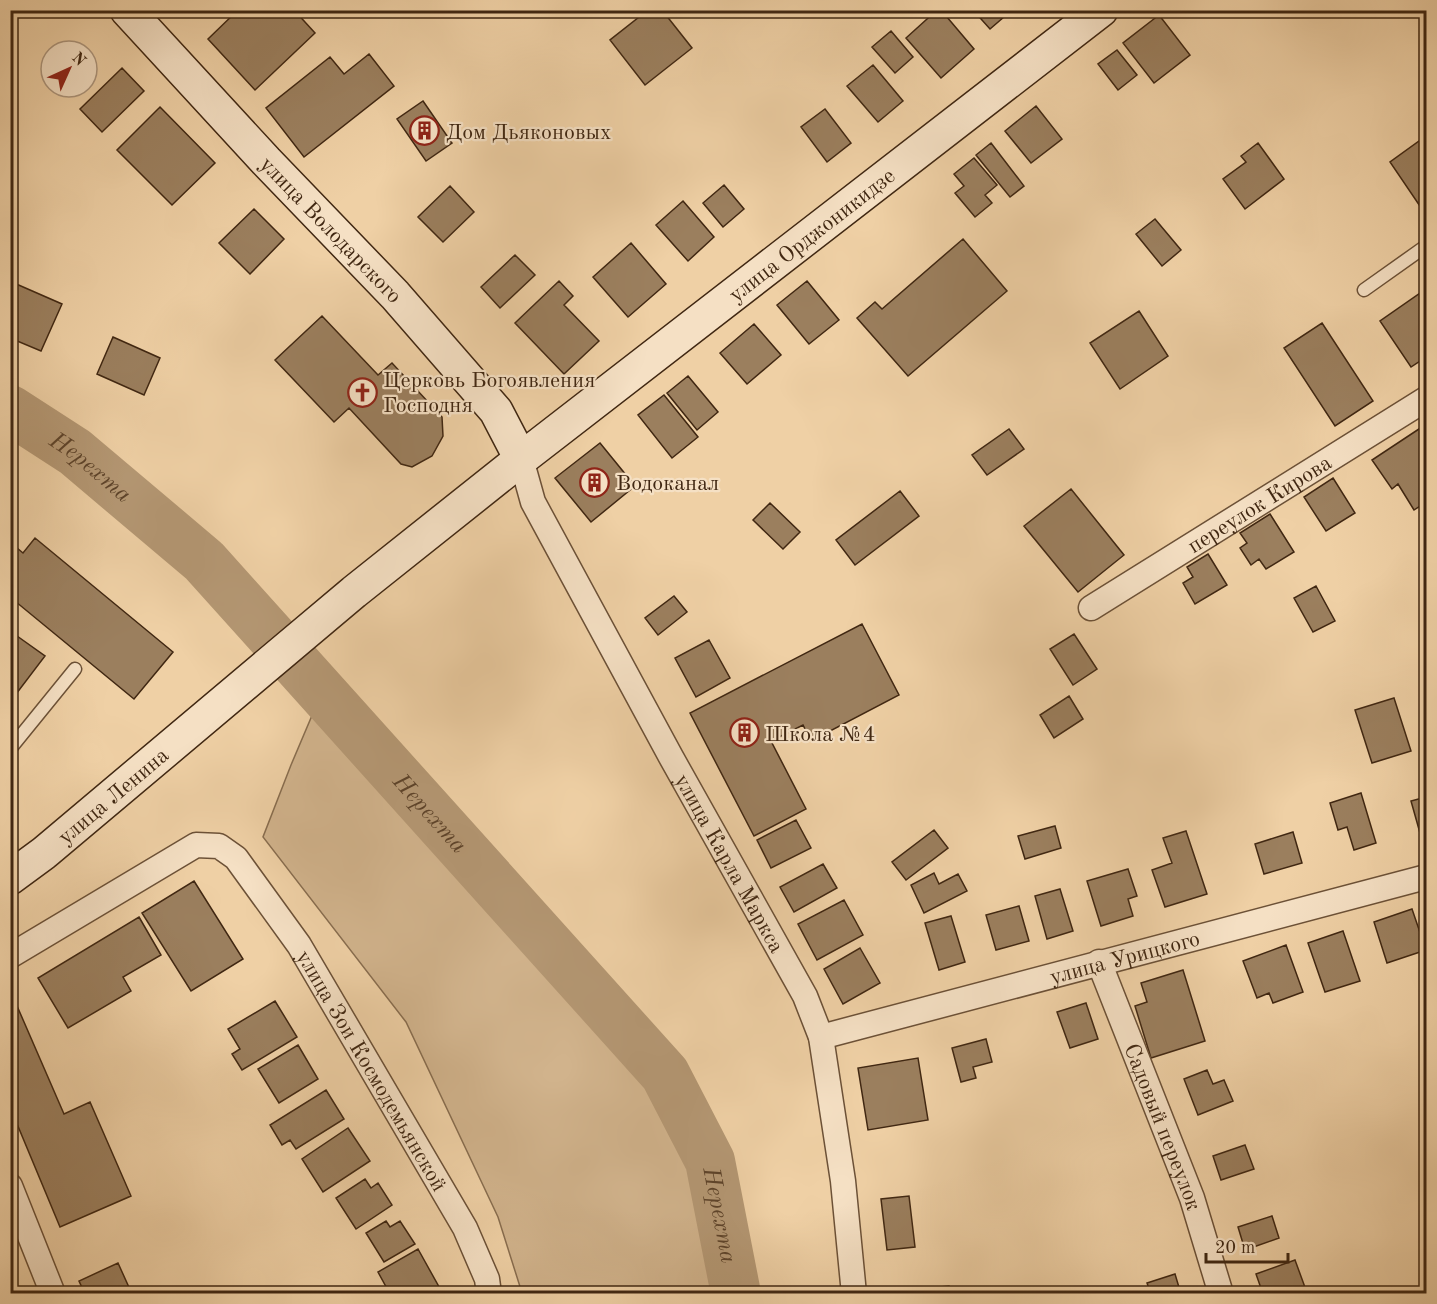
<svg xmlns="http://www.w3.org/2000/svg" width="1437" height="1304" viewBox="0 0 1437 1304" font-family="'Old Standard TT',serif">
	<rect width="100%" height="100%" fill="#efd0a5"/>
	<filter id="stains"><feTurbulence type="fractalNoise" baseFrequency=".00333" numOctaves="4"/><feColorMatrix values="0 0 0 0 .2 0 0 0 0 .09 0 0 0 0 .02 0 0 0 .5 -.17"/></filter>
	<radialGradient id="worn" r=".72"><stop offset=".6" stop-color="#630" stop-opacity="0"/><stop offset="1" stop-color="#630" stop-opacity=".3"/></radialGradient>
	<!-- green -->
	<path fill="#d1b38c" stroke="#886d4f" stroke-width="1.5" d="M322,692L665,1074L710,1161L736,1293H522L498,1217L406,1022L263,837L291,765Z"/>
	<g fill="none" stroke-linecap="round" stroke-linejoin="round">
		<!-- river -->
		<path stroke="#b49773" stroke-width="50" id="s1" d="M10,410L75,452L204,561L665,1074L710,1161L736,1294"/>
	</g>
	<!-- building -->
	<path fill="#9b7f5e" stroke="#402712" stroke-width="1.5" d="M238,10H294L315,33L255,90L208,39Z
		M648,10H662L692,48L645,85L610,40Z
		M937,10H941L974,49L941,78L906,38Z
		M973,10H1012L990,29Z
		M1159,15L1190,55L1154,83L1123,43Z
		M891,31L913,57L895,73L872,47Z
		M1117,50L1137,75L1118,90L1098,64Z
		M369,54L394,86L304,157L266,108L330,57L344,74Z
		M873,65L903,101L878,122L847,86Z
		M122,68L144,91L102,132L80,109Z
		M423,101L452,143L426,161L397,119Z
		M1036,106L1062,139L1031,163L1005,131Z
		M160,107L215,163L172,205L117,150Z
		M825,109L851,143L827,162L801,127Z
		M1426,136V215L1390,162Z
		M991,143L1024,186L1010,197L976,155Z
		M1258,143L1284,179L1245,209L1223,179L1246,162L1241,156Z
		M974,158L997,185L985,195L992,203L975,217L955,193L964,186L954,174Z
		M724,185L744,209L723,227L703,203Z
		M450,186L474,212L443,242L418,217Z
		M683,201L714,237L688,261L656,225Z
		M254,209L284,239L250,274L219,243Z
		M1155,219L1181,250L1162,266L1136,234Z
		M963,239L1007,291L908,376L857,318L875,302L882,309Z
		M631,243L666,284L628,317L593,277Z
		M515,255L535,275L500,308L481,287Z
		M559,281L573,296L564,305L599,341L564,374L515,323Z
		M807,281L839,320L809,344L777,305Z
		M14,283L62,304L41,351L10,338V290Z
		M1426,289V357L1411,367L1380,321Z
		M1139,311L1168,356L1120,389L1090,343Z
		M322,316L378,375L392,363L442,417L443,436L432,456L412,467L401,464L349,408L334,422L275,360Z
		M1322,323L1373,401L1335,426L1284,348Z
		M754,324L781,355L747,384L720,353Z
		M113,337L160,358L144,395L97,374Z
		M688,376L718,412L697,430L667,393Z
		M664,395L698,437L672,458L638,415Z
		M1425,425L1426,502L1414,510L1398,484L1392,489L1372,460Z
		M1009,429L1024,449L987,475L972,455Z
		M600,443L635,486L591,522L555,478Z
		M1333,478L1355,513L1326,531L1304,497Z
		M1071,489L1124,555L1078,592L1024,526Z
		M900,491L919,516L855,565L836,540Z
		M770,503L800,532L783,549L753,520Z
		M1270,514L1294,552L1266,569L1259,559L1251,565L1240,548L1247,543L1240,533Z
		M35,538L173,652L134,699L10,597V542L23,553Z
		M1208,554L1227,585L1195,604L1183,583L1193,577L1187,567Z
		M1316,586L1335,621L1313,632L1294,598Z
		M674,596L687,612L658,635L645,618Z
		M862,624L899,695L811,741L803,725L771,741L806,809L754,836L690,713Z
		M10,631L45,656L10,702Z
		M1074,634L1097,669L1073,685L1050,649Z
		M709,640L730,678L696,697L675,658Z
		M1069,696L1083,719L1054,738L1040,715Z
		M1394,698L1411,751L1372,763L1355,710Z
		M1361,793L1376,843L1354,850L1347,827L1338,830L1330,803Z
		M1426,797V831L1420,833L1411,801Z
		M796,820L811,848L771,868L757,840Z
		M1055,826L1061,848L1025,859L1018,836Z
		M934,830L948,848L906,880L892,862Z
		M1186,831L1207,894L1165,907L1152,870L1172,863L1163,838Z
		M1293,832L1302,863L1264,874L1255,844Z
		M823,864L837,888L794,912L780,887Z
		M1128,869L1137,896L1128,899L1133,916L1101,926L1087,881Z
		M934,873L939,884L958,874L967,891L924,913L911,885Z
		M194,881L243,959L191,991L142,913Z
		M1060,889L1073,931L1047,939L1035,896Z
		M844,900L863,935L817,960L798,924Z
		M1019,906L1029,941L996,950L986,915Z
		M1412,909L1426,950L1387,963L1374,922Z
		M951,916L965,962L939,970L925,923Z
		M139,917L161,955L123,977L131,991L68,1028L38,978Z
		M1343,931L1360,981L1325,992L1308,943Z
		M1286,945L1303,992L1273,1003L1269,993L1257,998L1243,961Z
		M860,948L880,983L843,1004L824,969Z
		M1183,970L1205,1041L1151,1058L1135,1006L1147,1002L1141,983Z
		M14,999L64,1114L90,1102L131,1196L60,1227L10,1107V1001Z
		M275,1001L297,1037L242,1070L232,1054L240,1049L228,1029Z
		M1086,1003L1098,1039L1070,1048L1057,1012Z
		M986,1039L992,1062L973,1067L976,1078L961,1082L952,1048Z
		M298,1045L318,1079L279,1103L258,1069Z
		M918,1058L928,1120L868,1130L858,1068Z
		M1207,1070L1213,1084L1224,1080L1233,1101L1198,1115L1184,1079Z
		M326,1090L344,1119L296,1149L290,1140L282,1145L270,1125Z
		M348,1128L370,1161L323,1192L302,1159Z
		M1245,1145L1254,1169L1221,1180L1213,1156Z
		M365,1179L371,1188L378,1183L392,1205L356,1229L336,1198Z
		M909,1196L915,1247L887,1250L881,1199Z
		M1272,1216L1279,1238L1245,1250L1238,1227Z
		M386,1221L390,1227L400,1221L415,1244L384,1262L366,1233Z
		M418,1249L443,1294H390L378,1272Z
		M1295,1260L1306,1290L1297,1294H1263L1256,1274Z
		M118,1263L132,1294H85L79,1281Z
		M1175,1274L1181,1294H1151L1147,1283Z
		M949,1286L950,1294H888V1292Z"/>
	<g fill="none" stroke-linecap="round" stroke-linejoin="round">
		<defs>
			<path id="service" d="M1364,290L1426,246
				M10,749L75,669"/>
			<g id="minor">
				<path id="s2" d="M521,459L533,502L671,757L805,996L821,1037L843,1181L854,1294"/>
				<path id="s3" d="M1091,608L1426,399"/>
				<path id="s4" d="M10,956L196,845L219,846L236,858L299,945L465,1228L487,1279L489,1294"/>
				<path id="s5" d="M1099,962L1192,1198L1221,1294"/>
				<path id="s6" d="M821,1037L1426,877"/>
				<path d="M10,1186L53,1294"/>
			</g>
			<g id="secondary">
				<path id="s7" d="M127,10L266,161L395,295L496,411L521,459"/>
				<path id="s8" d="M10,878L44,853L354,592L521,459L1101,10"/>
			</g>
		</defs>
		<!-- service casing -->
		<use href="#service" stroke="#6c5137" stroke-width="15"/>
		<!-- minor casing -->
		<use href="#minor" stroke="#6c5137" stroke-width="27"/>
		<!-- secondary casing -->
		<use href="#secondary" stroke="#402712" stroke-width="36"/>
		<!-- service -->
		<use href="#service" stroke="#f5e0c4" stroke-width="12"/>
		<!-- minor -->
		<use href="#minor" stroke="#f5e0c4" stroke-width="24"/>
		<!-- secondary -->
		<use href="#secondary" stroke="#f5e0c4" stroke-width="33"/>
	</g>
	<!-- icons -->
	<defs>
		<symbol id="building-ring" viewBox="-11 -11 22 22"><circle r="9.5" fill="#f5e0c4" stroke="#8f2418" stroke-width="1.5"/><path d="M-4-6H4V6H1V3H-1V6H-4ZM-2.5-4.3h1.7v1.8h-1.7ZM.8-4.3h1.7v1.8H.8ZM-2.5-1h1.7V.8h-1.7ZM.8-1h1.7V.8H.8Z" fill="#8f2418"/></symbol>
		<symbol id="church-ring" viewBox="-11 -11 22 22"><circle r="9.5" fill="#f5e0c4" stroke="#8f2418" stroke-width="1.5"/><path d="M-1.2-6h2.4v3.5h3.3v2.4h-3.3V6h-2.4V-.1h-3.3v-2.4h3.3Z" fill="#8f2418"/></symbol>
	</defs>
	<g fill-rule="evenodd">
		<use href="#building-ring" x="408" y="114" width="33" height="33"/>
		<use href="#church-ring" x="346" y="376" width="33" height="33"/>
		<use href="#building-ring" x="578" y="466" width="33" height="33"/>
		<use href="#building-ring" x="728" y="716" width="33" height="33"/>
	</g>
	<g text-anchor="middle" stroke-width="4.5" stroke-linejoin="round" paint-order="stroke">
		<!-- poi labels -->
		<g font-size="22" fill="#402712" stroke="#f5e0c4" text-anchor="start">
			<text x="446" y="139">Дом Дьяконовых</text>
			<text x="383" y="387">Церковь Богоявления<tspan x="383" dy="25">Господня</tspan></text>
			<text x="616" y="490">Водоканал</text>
			<text x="765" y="741">Школа №4</text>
		</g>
		<!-- street labels -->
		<g font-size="22" fill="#402712" stroke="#f5e0c4">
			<text dy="8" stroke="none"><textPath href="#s7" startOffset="300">улица Володарского</textPath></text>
			<text dy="8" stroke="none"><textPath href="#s8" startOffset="1028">улица Орджоникидзе</textPath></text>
			<text dy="8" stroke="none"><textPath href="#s3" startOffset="198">переулок Кирова</textPath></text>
			<text dy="8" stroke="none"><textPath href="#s8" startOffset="132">улица Ленина</textPath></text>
			<text dy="8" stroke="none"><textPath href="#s2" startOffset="456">улица Карла Маркса</textPath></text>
			<text dy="8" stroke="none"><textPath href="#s6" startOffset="314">улица Урицкого</textPath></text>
			<text dy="8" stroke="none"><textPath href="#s4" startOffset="513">улица Зои Космодемьянской</textPath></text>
			<text dy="8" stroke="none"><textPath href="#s5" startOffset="177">Садовый переулок</textPath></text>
		</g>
		<!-- water labels -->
		<g font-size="24" font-style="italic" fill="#5d432a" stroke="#f5e0c4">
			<text dy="8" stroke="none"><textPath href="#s1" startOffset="99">Нерехта</textPath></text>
			<text dy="8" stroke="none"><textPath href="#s1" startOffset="585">Нерехта</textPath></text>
			<text dy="8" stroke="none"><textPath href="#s1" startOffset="1089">Нерехта</textPath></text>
		</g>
	</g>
	<!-- margin -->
	<rect width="1437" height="1304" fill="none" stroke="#efd0a5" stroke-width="36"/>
	<rect x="12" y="12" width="1413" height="1280" fill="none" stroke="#402712" stroke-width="3"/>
	<rect x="18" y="18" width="1401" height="1268" fill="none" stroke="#402712" stroke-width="1.5"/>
	<!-- north arrow -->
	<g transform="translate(69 69) rotate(45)"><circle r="28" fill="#f5e0c4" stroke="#ad967d" stroke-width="1.5"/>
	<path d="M0-4.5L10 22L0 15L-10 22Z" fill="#8f2418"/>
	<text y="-9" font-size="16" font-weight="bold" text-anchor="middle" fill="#402712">N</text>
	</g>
	<!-- scale -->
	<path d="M1206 1253v9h82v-9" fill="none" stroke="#402712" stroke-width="3"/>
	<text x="1215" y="1253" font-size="18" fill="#402712" stroke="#f5e0c4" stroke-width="4.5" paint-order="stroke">20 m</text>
	<rect width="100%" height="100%" filter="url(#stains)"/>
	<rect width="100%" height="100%" fill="url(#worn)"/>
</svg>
